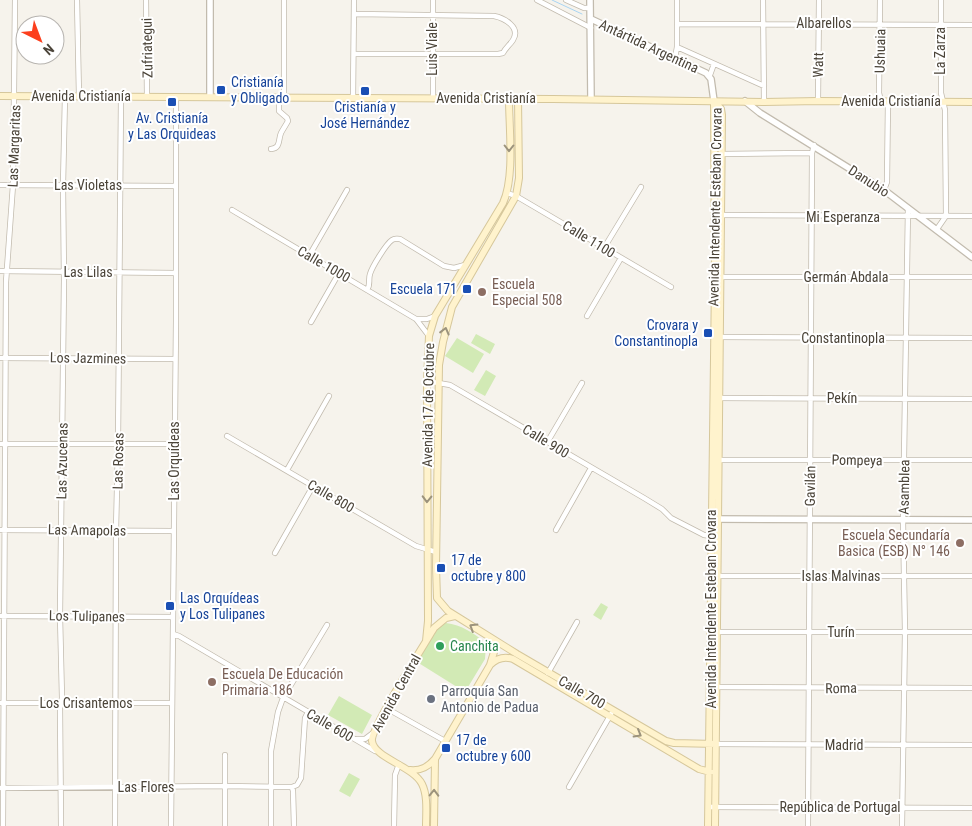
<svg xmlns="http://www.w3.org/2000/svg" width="972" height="826" viewBox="0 0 972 826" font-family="'Roboto Condensed',sans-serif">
	<rect width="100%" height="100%" fill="#f6f3ec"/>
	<!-- park -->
	<path fill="#d2eab5" d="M476,334L495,344L490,354L471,343Z
		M457,338L484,354L473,373L445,356Z
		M486,370L496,376L485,396L474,390Z
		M601,603L608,607L601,620L593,615Z
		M446,623C461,625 475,633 486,644L485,659L465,692L417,662L440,625Z
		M339,696L372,715L362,734L328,715Z
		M349,773L360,779L350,797L339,791Z"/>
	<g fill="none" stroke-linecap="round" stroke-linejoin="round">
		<!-- stream -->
		<path stroke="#a9d4f2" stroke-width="1" d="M552,0L582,14"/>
		<defs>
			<path id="minor" d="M77,0L79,96
				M146,0L147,97
				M284,0V98
				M537,0L591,28
				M566,0L584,8H590
				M763,0L764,102
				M880,0L879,93L881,101
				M677,24L972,25
				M677,47L764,86
				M354,54H498L503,53C506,47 510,45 513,40C521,27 504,18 494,16L355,14
				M675,58L677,47V0
				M710,75L714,64
				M353,98L354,0
				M433,98V0
				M818,101L819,0
				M271,149C281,148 278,140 281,133C283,129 286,125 288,121L287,118L279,111V98
				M721,154L812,153
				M0,185L176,186
				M884,190L887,182L888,101
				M507,193L516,196L671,287
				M232,210L416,319L429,336
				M718,215L972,216
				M937,229L946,216L945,110L941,93V0
				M604,248L641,187
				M309,256L347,190
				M0,271L176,273
				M718,277H972
				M367,290C371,284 368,280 370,274C372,267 386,244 392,240C395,238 396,239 400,239L444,266L454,268L465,265
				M587,316L621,258
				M416,319H427L435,316
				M311,322L339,273
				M718,337L972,338
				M0,358L175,359
				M427,381L450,385L644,498L662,509L671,518L704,535L711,536
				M717,398L972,399
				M227,436L416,546L436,552
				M548,441L582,383
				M0,444H175
				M716,460H972
				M287,470L329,396
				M0,530L173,531
				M556,530L591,468
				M275,553L313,486
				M716,576H972
				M0,616L173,617
				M716,632H972
				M173,634L179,636L375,751
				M548,673L577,622
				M713,687L972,688
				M0,703H172
				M386,708L445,741
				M357,739H365L373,733
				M716,744L972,745
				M225,755V826
				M292,787L297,785L301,778L305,718L308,712
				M292,787L293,791L294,826
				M569,787L611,714
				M0,788L225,786L292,787
				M709,807L972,808
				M3,826L6,282L13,185L15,0
				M61,826L60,707L62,698L60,616L64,280L63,185L65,96
				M115,826L116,530L118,445L121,96
				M171,826L176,321V97
				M271,826V751L278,712L283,698L327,625
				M394,826L395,775L399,764
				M808,826L812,153L814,145
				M902,826L905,632L903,521L908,208"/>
			<path id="tertiary" d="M590,0L591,99
				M591,19L706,73L711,79L714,101
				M210,97V0
				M745,101L760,113L884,190L972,257
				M714,519L972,520"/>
			<path id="secondary" d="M0,96L553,99L764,102L818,101L972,102
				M518,99L519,178L516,196L452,307L443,342L439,365L436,567L437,598L448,611L517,654L666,741L674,743L716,744
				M714,101L721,109L722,115L715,826
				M426,641L428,621L427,381L429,336L435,316L503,203C515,177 509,128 509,99
				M490,665C497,658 504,656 513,659L699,769L710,772
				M410,770C421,771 428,767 435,759L490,665L494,652L492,640
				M426,826C426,813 428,796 422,784C413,766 374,758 372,741C370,729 425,644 434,628L446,618L455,616
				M434,826L435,759
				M708,826L715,280L714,101"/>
		</defs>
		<!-- minor casing -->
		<use href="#minor" stroke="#c2bbae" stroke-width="6"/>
		<!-- tertiary casing -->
		<use href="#tertiary" stroke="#c2bbae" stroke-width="8"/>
		<!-- secondary casing -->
		<use href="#secondary" stroke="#d6c79b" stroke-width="8"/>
		<!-- minor -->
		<use href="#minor" stroke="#fff" stroke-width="4.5"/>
		<!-- tertiary -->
		<use href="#tertiary" stroke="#fff" stroke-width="5.5"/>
		<!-- secondary -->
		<use href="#secondary" stroke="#fff3cd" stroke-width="6"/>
	</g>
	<!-- one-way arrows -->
	<defs><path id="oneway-chevron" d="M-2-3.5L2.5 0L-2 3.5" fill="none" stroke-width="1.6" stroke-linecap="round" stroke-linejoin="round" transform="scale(1.25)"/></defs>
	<g stroke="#9c937c">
		<use href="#oneway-chevron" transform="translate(509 148) rotate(90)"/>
		<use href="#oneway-chevron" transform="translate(445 331) rotate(-76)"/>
		<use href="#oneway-chevron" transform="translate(427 499) rotate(91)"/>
		<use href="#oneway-chevron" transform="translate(473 627) rotate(-148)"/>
		<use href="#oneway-chevron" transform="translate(638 734) rotate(30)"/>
		<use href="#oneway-chevron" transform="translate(434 793) rotate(-89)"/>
	</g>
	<!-- markers -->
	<g fill="#1a4fb4" stroke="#fff" stroke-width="2">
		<rect x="216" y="85" width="10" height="10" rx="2.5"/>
		<rect x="360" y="86" width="10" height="10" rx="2.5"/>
		<rect x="167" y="97" width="10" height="10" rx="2.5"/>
		<rect x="462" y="284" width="10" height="10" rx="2.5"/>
		<rect x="703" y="328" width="10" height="10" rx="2.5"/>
		<rect x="436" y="563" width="10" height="10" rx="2.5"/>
		<rect x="165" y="601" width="10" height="10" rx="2.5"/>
		<rect x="441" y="743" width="10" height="10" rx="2.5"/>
	</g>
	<g fill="#8d6e63" stroke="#fff" stroke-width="2">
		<circle cx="482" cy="292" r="5"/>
		<circle cx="960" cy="543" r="5"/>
		<circle cx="212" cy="682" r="5"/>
	</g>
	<circle fill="#2e9e5b" stroke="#fff" stroke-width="2" cx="440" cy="646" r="5"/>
	<circle fill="#6b7280" stroke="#fff" stroke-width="2" cx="431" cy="699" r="5"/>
	<g text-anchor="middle" stroke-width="4" stroke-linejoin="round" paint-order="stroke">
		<!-- street labels -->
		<g font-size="14" fill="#4b4439" stroke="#fff">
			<text x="824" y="28">Albarellos</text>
			<text transform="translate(649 46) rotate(25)" y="5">Antártida Argentina</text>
			<text transform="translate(147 48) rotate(-91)" y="5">Zufriategui</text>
			<text transform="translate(432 49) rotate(-90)" y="5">Luis Viale</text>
			<text transform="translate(880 51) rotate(-89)" y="5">Ushuaia</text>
			<text transform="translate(940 51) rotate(-90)" y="5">La Zarza</text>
			<text transform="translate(818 65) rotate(-89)" y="5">Watt</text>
			<text x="81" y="101">Avenida Cristianía</text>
			<text x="486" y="103">Avenida Cristianía</text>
			<text x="891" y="106">Avenida Cristianía</text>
			<text transform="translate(14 146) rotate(-88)" y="5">Las Margaritas</text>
			<text transform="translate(869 181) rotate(33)" y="5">Danubio</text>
			<text x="88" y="190">Las Violetas</text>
			<text transform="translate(715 207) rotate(-89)" y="5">Avenida Intendente Esteban Crovara</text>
			<text x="843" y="222">Mi Esperanza</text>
			<text transform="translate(589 239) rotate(31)" y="5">Calle 1100</text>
			<text transform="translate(324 264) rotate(30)" y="5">Calle 1000</text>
			<text x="88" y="277">Las Lilas</text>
			<text x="846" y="282">Germán Abdala</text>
			<text x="843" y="343">Constantinopla</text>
			<text transform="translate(88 358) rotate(1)" y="5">Los Jazmines</text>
			<text x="842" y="403">Pekín</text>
			<text transform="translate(428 405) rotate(-89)" y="5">Avenida 17 de Octubre</text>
			<text transform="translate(546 441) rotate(31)" y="5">Calle 900</text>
			<text transform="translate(857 460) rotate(1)" y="5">Pompeya</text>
			<text transform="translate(62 461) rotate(-89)" y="5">Las Azucenas</text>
			<text transform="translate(118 461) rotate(-89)" y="5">Las Rosas</text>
			<text transform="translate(174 461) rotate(-90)" y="5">Las Orquídeas</text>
			<text transform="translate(810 486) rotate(-89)" y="5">Gavilán</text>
			<text transform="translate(904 487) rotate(-89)" y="5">Asamblea</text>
			<text transform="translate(331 496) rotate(30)" y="5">Calle 800</text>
			<text transform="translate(87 530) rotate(1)" y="5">Las Amapolas</text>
			<text x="841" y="581">Islas Malvinas</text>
			<text transform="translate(711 609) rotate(-90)" y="5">Avenida Intendente Esteban Crovara</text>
			<text transform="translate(87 616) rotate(1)" y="5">Los Tulipanes</text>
			<text x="841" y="637">Turín</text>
			<text transform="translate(841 688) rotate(-1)" y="5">Roma</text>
			<text transform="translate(582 692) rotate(30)" y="5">Calle 700</text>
			<text transform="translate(396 693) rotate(-61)" y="5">Avenida Central</text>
			<text x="86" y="708">Los Crisantemos</text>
			<text transform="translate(330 725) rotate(30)" y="5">Calle 600</text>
			<text x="844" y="750">Madrid</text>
			<text x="146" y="792">Las Flores</text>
			<text x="840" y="812">República de Portugal</text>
		</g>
		<!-- transit labels -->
		<g font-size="14" fill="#164399" stroke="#fff" text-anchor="start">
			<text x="231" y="87">Cristianía<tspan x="231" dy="16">y Obligado</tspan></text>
			<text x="365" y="112" text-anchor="middle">Cristianía y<tspan x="365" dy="16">José Hernández</tspan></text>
			<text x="172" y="123" text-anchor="middle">Av. Cristianía<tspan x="172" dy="16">y Las Orquideas</tspan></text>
			<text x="457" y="294" text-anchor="end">Escuela 171</text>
			<text x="698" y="330" text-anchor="end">Crovara y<tspan x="698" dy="16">Constantinopla</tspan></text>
			<text x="451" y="565">17 de<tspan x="451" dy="16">octubre y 800</tspan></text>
			<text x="180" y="603">Las Orquídeas<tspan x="180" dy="16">y Los Tulipanes</tspan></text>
			<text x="456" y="745">17 de<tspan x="456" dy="16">octubre y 600</tspan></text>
		</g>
		<!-- education labels -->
		<g font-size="14" fill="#785e54" stroke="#fff" text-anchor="start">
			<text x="492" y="289">Escuela<tspan x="492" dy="16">Especial 508</tspan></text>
			<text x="950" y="540" text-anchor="end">Escuela Secundaría<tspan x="950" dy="16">Basica (ESB) N° 146</tspan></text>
			<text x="222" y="679">Escuela De Educación<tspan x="222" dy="16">Primaria 186</tspan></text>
		</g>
		<!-- leisure labels -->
		<g font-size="14" fill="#27864d" stroke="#fff" text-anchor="start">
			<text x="450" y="651">Canchita</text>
		</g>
		<!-- worship labels -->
		<g font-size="14" fill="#5b616d" stroke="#fff" text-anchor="start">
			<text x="441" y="696">Parroquía San<tspan x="441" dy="16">Antonio de Padua</tspan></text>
		</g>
	</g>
	<!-- north arrow -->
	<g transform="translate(40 40) rotate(138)"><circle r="24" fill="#ffffff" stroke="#b7b4b0"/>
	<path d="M0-4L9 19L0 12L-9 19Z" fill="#fc3f1d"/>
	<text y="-8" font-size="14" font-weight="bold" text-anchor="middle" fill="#4b4439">N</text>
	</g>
</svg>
